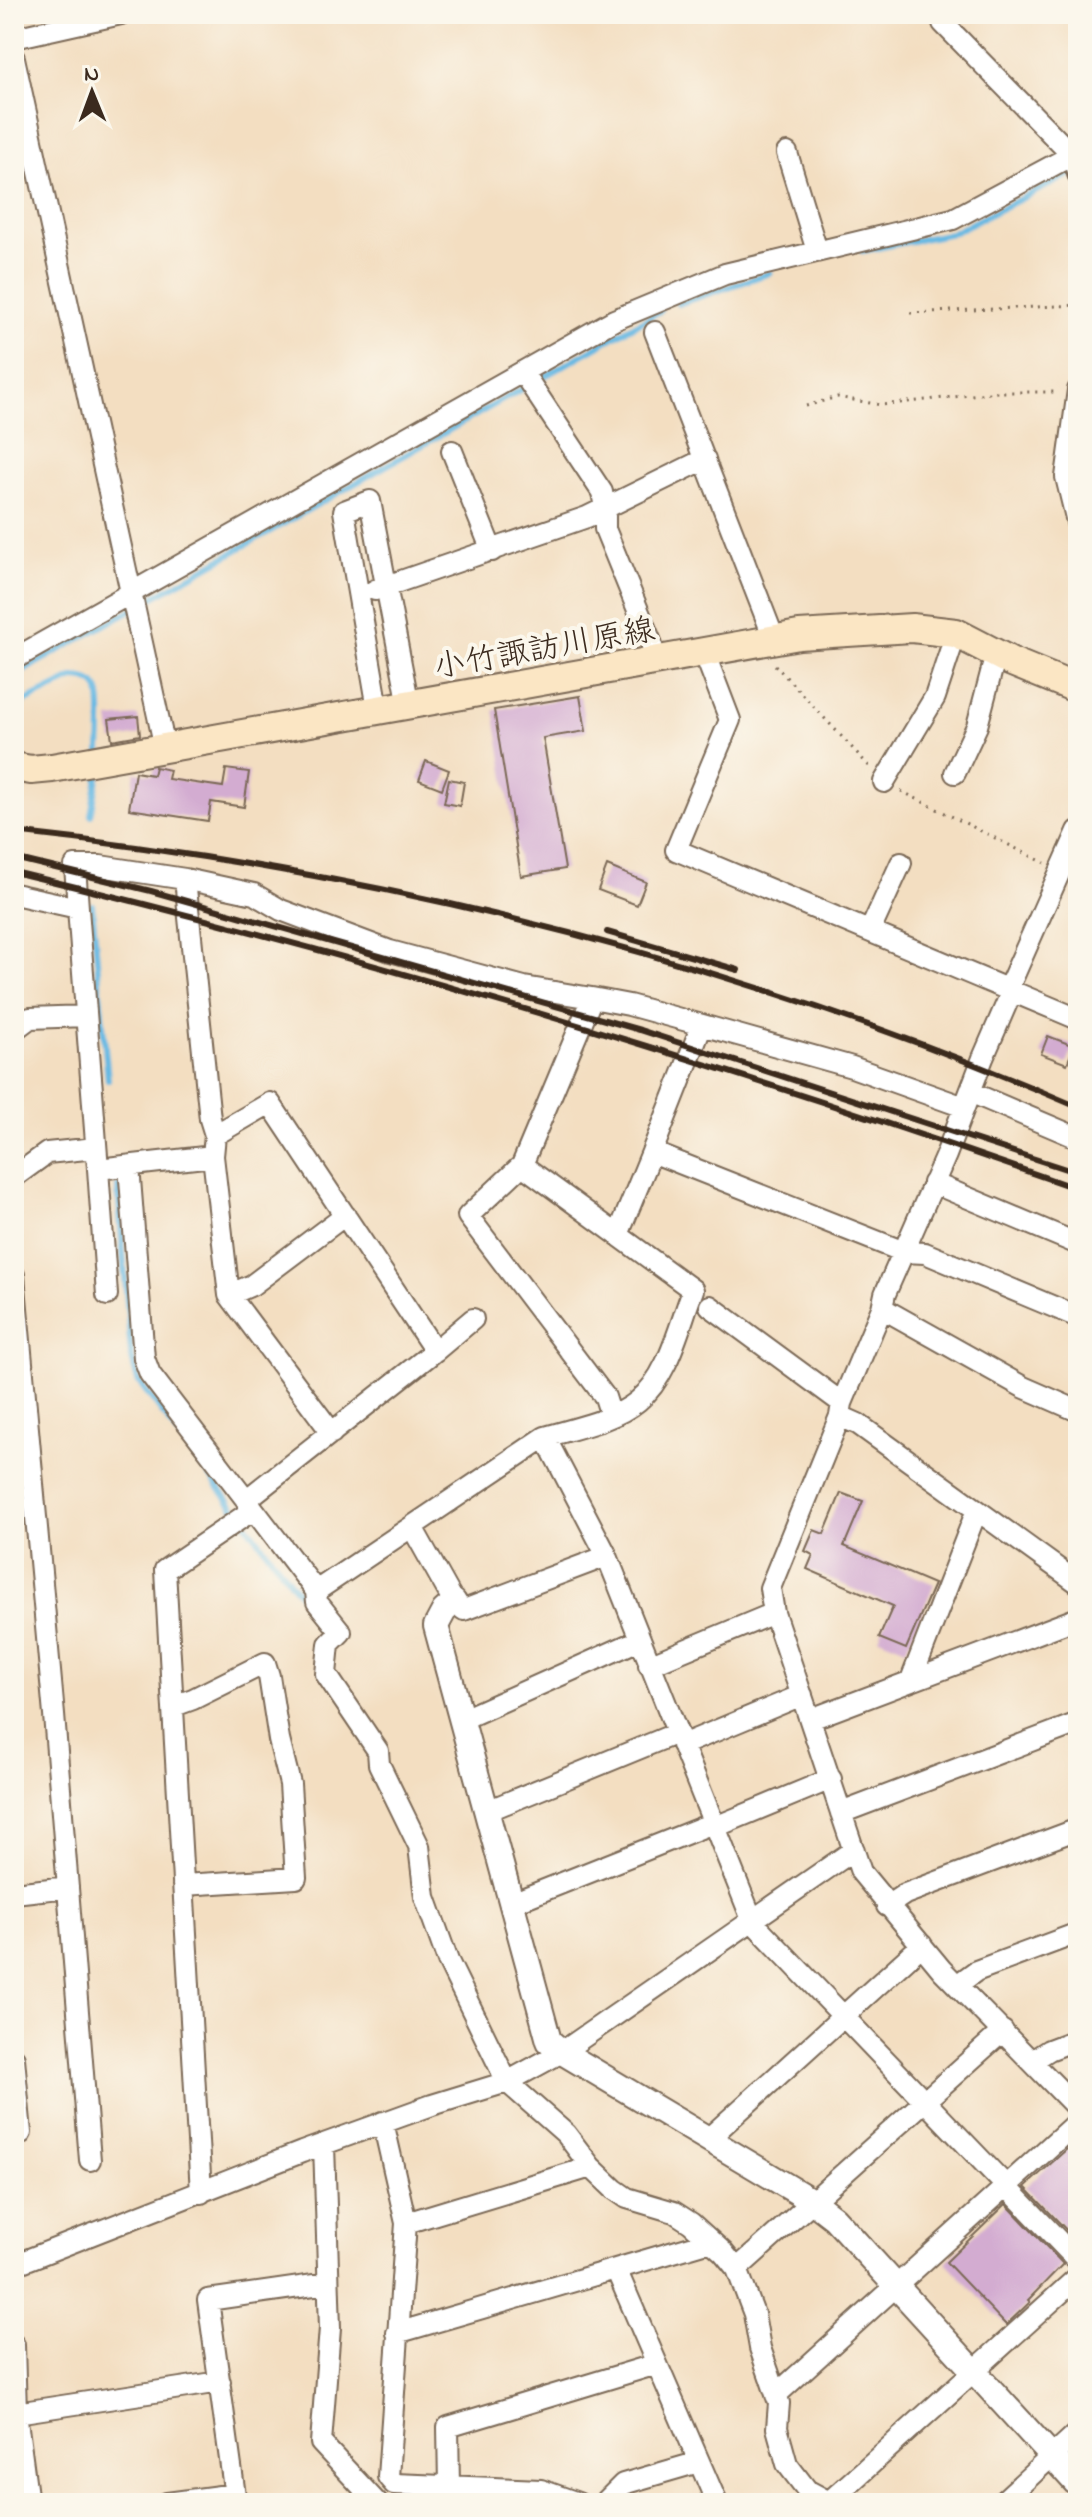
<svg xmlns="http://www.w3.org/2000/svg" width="1092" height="2517" viewBox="0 0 1092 2517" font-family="'Indie Flower','Klee One',sans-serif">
	<rect width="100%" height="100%" fill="#fbf7ec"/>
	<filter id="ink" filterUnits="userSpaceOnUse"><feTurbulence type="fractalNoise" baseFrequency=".0125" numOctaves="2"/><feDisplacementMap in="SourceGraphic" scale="16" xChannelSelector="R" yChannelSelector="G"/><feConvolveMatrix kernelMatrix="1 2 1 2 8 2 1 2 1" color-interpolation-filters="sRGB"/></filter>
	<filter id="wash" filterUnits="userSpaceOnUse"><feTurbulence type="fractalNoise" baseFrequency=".006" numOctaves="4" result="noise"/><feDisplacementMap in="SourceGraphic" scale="32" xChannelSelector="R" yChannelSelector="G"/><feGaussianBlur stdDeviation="1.8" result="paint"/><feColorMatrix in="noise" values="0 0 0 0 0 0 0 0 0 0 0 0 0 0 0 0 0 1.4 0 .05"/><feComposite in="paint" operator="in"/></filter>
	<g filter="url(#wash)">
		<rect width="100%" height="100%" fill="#f3dec1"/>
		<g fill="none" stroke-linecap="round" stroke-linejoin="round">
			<!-- stream -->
			<path stroke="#67b9e3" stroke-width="6" d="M862,251L952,233L1075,172
				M678,304L770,273
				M14,676L660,311
				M14,707L73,678C81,678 92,679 97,687C104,696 100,739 100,752
				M91,815L100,767
				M92,905L108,1080
				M118,1187L131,1355L138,1381L313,1612"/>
		</g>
		<g id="blocks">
			<!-- building -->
			<path fill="#d3acd1" d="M580,696L586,731L543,738L565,869L521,876L494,710Z
				M138,716L140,735L112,740L109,719Z
				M426,761L449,770L442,789L419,780Z
				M155,767L170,770L168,779L223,787L226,769L249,772L244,807L211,802L208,821L129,809L135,772L153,775Z
				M449,779L464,782L460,806L444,803Z
				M607,866L646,882L637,905L598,890Z
				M1048,1036L1074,1046L1067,1064L1041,1054Z
				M841,1493L863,1501L844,1546L934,1584L906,1649L879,1638L893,1606L807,1569L813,1555L805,1551L814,1530L824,1534Z
				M1078,2139V2242L1025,2187Z
				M1006,2204L1063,2264L1028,2300L1030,2302L1006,2325L946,2262Z"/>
		</g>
	</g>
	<g filter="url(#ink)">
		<use href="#blocks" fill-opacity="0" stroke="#7b6957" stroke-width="2"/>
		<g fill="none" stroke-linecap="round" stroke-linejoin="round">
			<defs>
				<path id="minor" d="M941,14L943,23L1072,155L1078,174
					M14,38L121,14
					M14,58L165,748
					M787,153L817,251
					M655,332L775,641
					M523,373L602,492L605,508V529L651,642L656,662
					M1078,390L1066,477L1078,526
					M452,451L492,551
					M375,590L587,517L705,459
					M704,652L730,720L676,850L1078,1019
					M14,659L614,320L725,274L953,219L1078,152
					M375,712L376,697L344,511L370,501L409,706
					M955,773L977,726L996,654
					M884,782L935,697L956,633
					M185,879L210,1119L215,1135
					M14,894L78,908L98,1169L213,1156
					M78,908L75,866H100L185,879L254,894L281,910L390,951L524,987L592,998
					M870,931L901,863
					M1008,989L1078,831
					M1012,991L983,1058L946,1155L885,1294L882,1308L842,1403L840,1416L770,1588L774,1613L861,1872L942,1970L1078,2109
					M702,1025L852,1067L964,1107
					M14,1030L30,1018L85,1016
					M970,1092L1078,1138
					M522,1165L468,1216L605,1397L611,1416
					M129,1166L144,1358L150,1374L316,1591L317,1602L341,1632L329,1644L326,1674L378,1751L379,1764L419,1846L425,1897L448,1961L507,2082L566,2134L591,2167L614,2189L627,2198L674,2212L691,2223L723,2252L737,2269L754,2314L760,2348L779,2403L777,2428L787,2464L807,2490L831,2503
					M98,1169L107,1295
					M14,1177L47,1153L96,1148
					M933,1183L1078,1244
					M618,1235L652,1152
					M14,1275L54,1715L90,2160
					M229,1295L252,1285L345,1215
					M710,1306L842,1403
					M882,1308L1023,1387L1078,1411
					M1078,1317L925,1253L904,1252L652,1152L702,1025L629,1005L592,998L522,1165L693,1290C679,1326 669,1376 638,1401C614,1421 575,1428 545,1437L607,1556L753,1922L1078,2261
					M435,1351L473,1319
					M840,1416L858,1424L1078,1583
					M246,1500L435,1351L270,1103L215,1135L213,1156L229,1295L332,1433
					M412,1527L454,1602L464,1610L607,1556
					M316,1591L545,1437
					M649,1665L774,1613
					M911,1680L977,1510
					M174,1706L193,1699L265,1663L269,1676L279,1740L290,1784L296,1878L183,1885
					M463,1719L639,1640
					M811,1719L1078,1618
					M682,1745L802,1695
					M487,1811L677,1733
					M841,1813L1078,1723
					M715,1827L831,1779
					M14,1893L68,1887
					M512,1903L713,1823
					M887,1906L905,1894L1078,1829
					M957,1985L976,1971L1078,1933
					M14,2058L21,2133H14
					M1032,2061L1049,2050L1078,2039
					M383,2122L406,2223L388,2477L394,2484L541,2490L578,2503
					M708,2139L922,1945
					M324,2145L330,2328L321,2443L377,2503
					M201,2193L165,1570L253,1510
					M406,2223L591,2167
					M14,2265L302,2152L432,2105L507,2082L562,2052L854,1850
					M616,2269L717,2503
					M737,2269L1003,2031
					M397,2333L711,2241
					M14,2345L16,2413L28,2503
					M776,2395L1078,2121
					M16,2413L220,2382
					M449,2486L448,2427L657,2364
					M829,2502L1078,2277
					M167,2503L235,2494
					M236,2503L208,2300L328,2283
					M604,2503L623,2484L699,2462
					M1001,2503L1078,2432"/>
				<path id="tertiary" d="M454,1602L444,1611L436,1626L549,2041L562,2052L812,2201L834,2218L1078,2485"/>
				<path id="secondary" d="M14,767L31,770L52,768L799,635L912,628L956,633L1012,662L1078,689"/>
			</defs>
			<!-- minor casing -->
			<use href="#minor" stroke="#7b6957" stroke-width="24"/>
			<!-- tertiary casing -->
			<use href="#tertiary" stroke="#7b6957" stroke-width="28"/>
			<!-- secondary casing -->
			<use href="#secondary" stroke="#7b6957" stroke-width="32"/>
			<!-- path -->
			<path stroke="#7b6957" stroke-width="3" stroke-dasharray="2 6" stroke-linecap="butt" d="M910,313L1078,305
				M806,406L837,397L881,405L998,392H1058
				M775,665L870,767
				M901,791L1045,863"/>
			<!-- minor -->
			<use href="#minor" stroke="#fff" stroke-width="20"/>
			<!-- tertiary -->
			<use href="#tertiary" stroke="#fff" stroke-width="24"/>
			<!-- secondary -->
			<use href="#secondary" stroke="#fbe6c4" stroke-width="28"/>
			<!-- rail -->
			<path stroke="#3b2a1e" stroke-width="6" d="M14,832C380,871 739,962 1078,1107
				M14,858L151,891L640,1030L1078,1173
				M14,872C374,958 729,1066 1078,1189
				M607,932L738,970"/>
		</g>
	</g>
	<g text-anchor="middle" stroke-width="8" stroke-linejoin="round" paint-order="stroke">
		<!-- street labels -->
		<g font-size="32" fill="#3b2a1e" stroke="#fbf7ec">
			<text transform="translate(544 647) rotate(-10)" y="11">小竹諏訪川原線</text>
		</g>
	</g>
	<!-- margin -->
	<rect width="1092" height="2517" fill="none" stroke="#fbf7ec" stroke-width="48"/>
	<!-- north arrow -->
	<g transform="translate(92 92) rotate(359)" stroke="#fbf7ec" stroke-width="6" paint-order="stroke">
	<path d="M0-6L14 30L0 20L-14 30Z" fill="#3b2a1e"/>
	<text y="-12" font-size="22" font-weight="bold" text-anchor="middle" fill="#3b2a1e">N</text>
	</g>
</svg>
